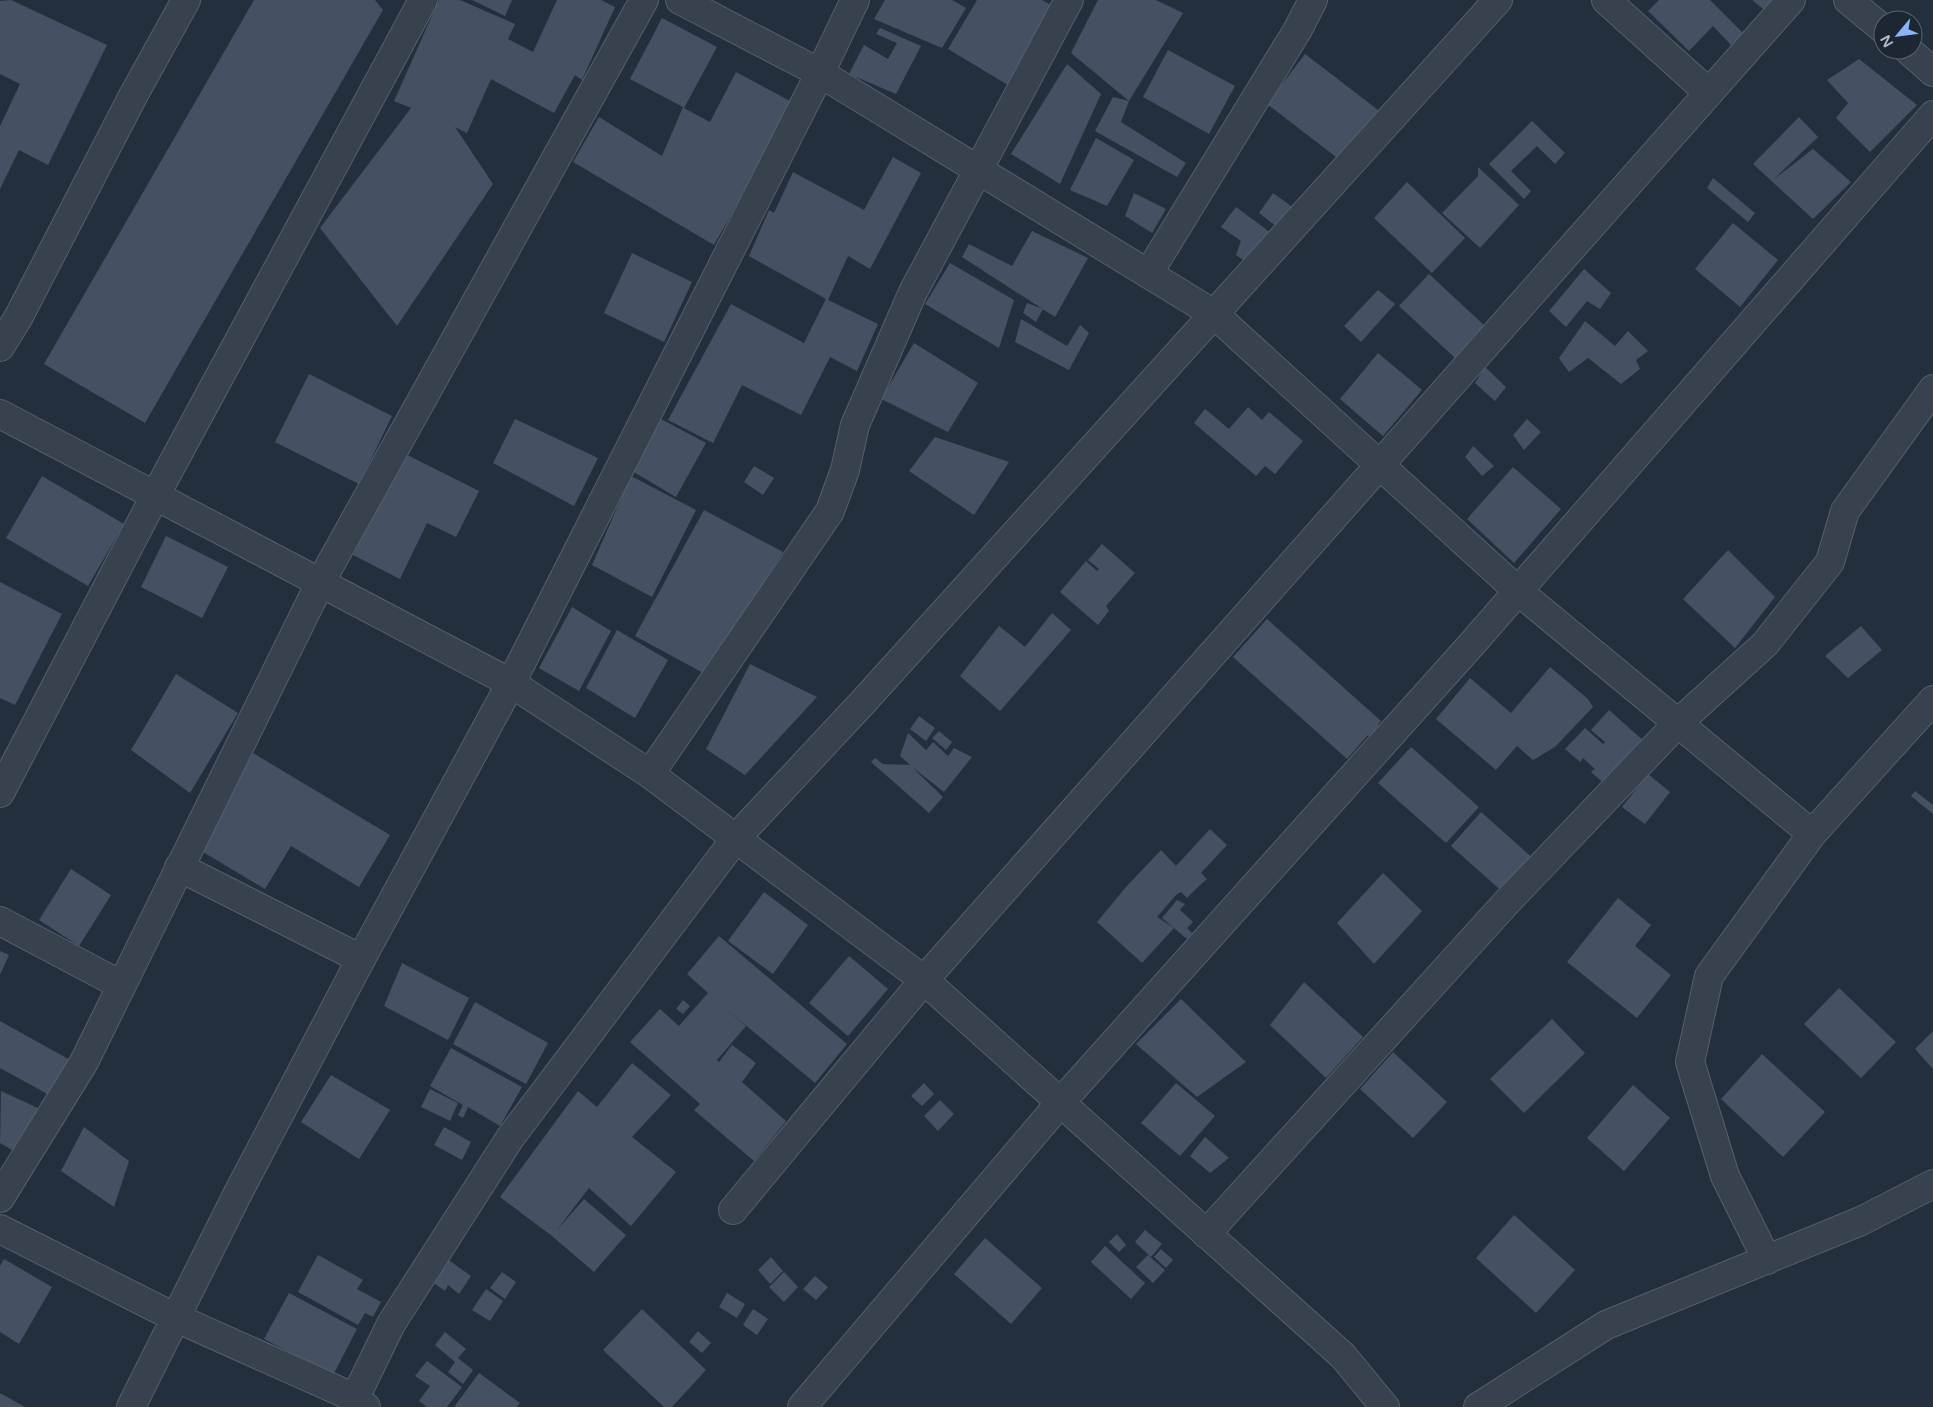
<svg xmlns="http://www.w3.org/2000/svg" width="1933" height="1407" viewBox="0 0 1933 1407" font-family="'Varela Round',sans-serif">
	<rect width="100%" height="100%" fill="#242f3e"/>
	<!-- building -->
	<path fill="#455162" d="M11,0L107,45L48,165L19,150L0,189V126L20,84L0,74V1Z
		M254,0H375L383,10L145,423L44,364Z
		M439,0H460L515,24L508,39L533,52L557,0H601L615,7L582,80L575,75L554,113L491,79L467,133L455,127L493,184L397,326L320,228L411,108L394,101Z
		M472,0H512L505,16Z
		M885,0H952L966,8L942,48L874,19Z
		M977,0H1042L1051,5L1013,88L948,49Z
		M1098,0H1156L1183,13L1129,101L1121,122L1186,163L1177,177L1095,131L1113,97L1129,101L1071,53Z
		M1659,0H1710L1743,33L1731,45L1713,26L1689,51L1648,11Z
		M1752,0H1776L1767,12Z
		M662,18L717,47L684,108L710,122L736,72L790,101L739,201L714,245L573,162L599,117L662,156L683,107L630,79Z
		M880,28L921,46L896,94L849,74L864,45L888,59L897,43L876,34Z
		M1168,50L1235,86L1209,134L1143,97Z
		M1305,54L1382,113L1344,163L1267,104Z
		M1859,59L1917,105L1870,152L1836,118L1848,103L1827,80Z
		M1067,64L1101,94L1060,184L1011,154Z
		M1799,117L1818,137L1774,179L1813,149L1851,182L1813,219L1753,164Z
		M1532,121L1565,153L1555,164L1537,146L1511,171L1531,191L1524,199L1489,164Z
		M1096,138L1134,160L1107,206L1070,190Z
		M893,157L921,173L870,269L848,256L828,300L878,324L857,371L830,357L801,415L742,385L713,443L668,420L731,304L804,343L826,299L749,256L769,210L774,213L793,172L864,210Z
		M1478,167L1519,205L1480,248L1442,213L1478,176Z
		M1713,178L1755,213L1748,222L1707,188Z
		M1407,182L1465,238L1432,273L1374,218Z
		M1134,193L1166,209L1152,233L1125,216Z
		M1273,193L1295,209L1280,229L1259,213Z
		M1236,207L1271,233L1249,264L1236,255L1241,241L1221,227Z
		M1733,223L1778,260L1740,307L1695,269Z
		M1032,231L1088,258L1055,317L962,257L969,244L1012,266Z
		M632,253L692,282L664,342L604,313Z
		M950,263L1014,300L999,348L925,304Z
		M1584,269L1611,293L1600,309L1587,301L1566,327L1549,311Z
		M1429,274L1485,326L1475,337L1479,341L1469,343L1455,358L1399,306Z
		M1378,290L1395,304L1361,342L1344,326Z
		M1027,303L1043,309L1036,322L1023,313Z
		M1021,319L1067,346L1080,325L1089,333L1069,370L1015,342Z
		M1585,321L1615,346L1628,331L1648,351L1636,360L1640,369L1621,384L1588,358L1569,372L1559,358Z
		M914,343L978,383L948,432L881,399Z
		M1378,353L1422,390L1383,436L1340,399Z
		M1485,367L1506,387L1495,401L1475,383Z
		M309,374L392,416L359,484L275,442Z
		M1248,407L1262,420L1269,412L1303,441L1275,474L1265,466L1256,476L1194,423L1205,409L1229,429Z
		M659,418L706,443L676,497L632,471Z
		M515,419L598,458L574,506L493,463Z
		M1527,419L1541,432L1524,450L1513,435Z
		M935,437L1009,462L974,515L909,471Z
		M1473,446L1494,466L1482,476L1465,457Z
		M403,453L479,491L456,537L427,523L400,579L353,555Z
		M754,466L774,478L763,495L744,482Z
		M1513,467L1561,509L1514,563L1467,519Z
		M42,476L124,524L88,586L6,538Z
		M631,476L696,510L652,597L592,565Z
		M704,510L783,552L707,675L635,636Z
		M166,536L228,567L202,618L141,587Z
		M1102,544L1135,573L1106,606L1109,611L1098,625L1060,592L1086,561L1097,571L1099,569L1088,560Z
		M1728,550L1775,597L1735,648L1683,599Z
		M0,582L62,614L15,705L0,698Z
		M572,607L611,631L579,691L539,668Z
		M1052,613L1071,630L1000,711L960,676L999,626L1025,647Z
		M1267,619L1381,721L1378,725L1384,730L1374,741L1368,735L1347,759L1233,657Z
		M1861,626L1882,650L1848,678L1825,656Z
		M617,630L668,660L635,718L586,688Z
		M750,664L817,697L745,775L706,749Z
		M1550,667L1588,699L1593,707L1555,747L1533,760L1517,746L1496,770L1436,719L1470,678L1511,713Z
		M176,674L238,713L190,793L131,750Z
		M1609,710L1646,743L1607,786L1591,772L1595,769L1583,758L1580,762L1565,749L1585,728L1603,744L1605,742L1591,730Z
		M919,716L935,728L926,741L910,729Z
		M939,731L952,742L946,750L932,738Z
		M908,733L926,750L933,742L948,756L954,748L972,757L944,792L912,767L943,797L929,813L871,762L875,758L883,764L910,765L900,756Z
		M1411,747L1479,807L1446,843L1378,783Z
		M253,753L390,835L359,887L291,846L265,889L198,849Z
		M1648,774L1670,792L1645,824L1622,807Z
		M1915,791L1933,805V814L1911,796Z
		M1481,812L1535,860L1505,894L1451,846Z
		M1210,829L1227,845L1201,873L1207,879L1198,887L1187,898L1181,892L1176,895L1157,917L1174,928L1142,963L1097,922L1126,887L1161,850L1176,866Z
		M71,869L111,895L79,946L39,920Z
		M1383,873L1422,911L1374,964L1337,923Z
		M764,892L808,925L773,974L728,941Z
		M1618,898L1651,925L1635,946L1671,975L1637,1018L1567,962Z
		M1177,900L1185,904L1180,910L1193,922L1187,928L1192,933L1187,939L1162,918Z
		M719,936L847,1044L815,1083L719,1003L746,1026L717,1060L719,1062L732,1045L756,1063L742,1082L786,1121L754,1161L694,1110L700,1104L630,1042L660,1009L679,1026L708,993L687,974Z
		M0,951L9,955L0,975Z
		M849,956L888,989L848,1036L809,1003Z
		M402,963L469,998L448,1040L384,1006Z
		M1304,982L1363,1037L1326,1078L1270,1025Z
		M1839,988L1896,1042L1861,1078L1804,1024Z
		M1181,999L1246,1062L1197,1097L1136,1044Z
		M683,1000L690,1006L683,1014L676,1009Z
		M475,1002L548,1043L526,1084L453,1044Z
		M1552,1019L1585,1053L1524,1113L1490,1079Z
		M0,1021L70,1060L51,1096L0,1068Z
		M1933,1031V1069L1915,1049Z
		M451,1048L522,1087L500,1126L468,1107L463,1118L458,1115L463,1105L430,1086Z
		M1393,1052L1447,1102L1413,1138L1360,1089Z
		M1762,1054L1825,1112L1783,1157L1721,1099Z
		M632,1063L671,1095L632,1137L676,1172L631,1226L589,1188L556,1231L584,1199L626,1235L594,1272L552,1236L500,1197L578,1091L597,1107Z
		M331,1075L390,1110L359,1159L301,1122Z
		M924,1083L934,1094L922,1106L911,1096Z
		M1176,1083L1215,1116L1180,1156L1141,1123Z
		M1633,1085L1670,1118L1624,1171L1587,1138Z
		M430,1089L458,1103L450,1121L421,1107Z
		M1,1091L42,1110L17,1153L0,1143Z
		M940,1100L954,1114L938,1131L924,1116Z
		M84,1127L129,1161L114,1207L61,1171Z
		M444,1127L471,1142L462,1160L434,1145Z
		M1205,1137L1229,1158L1210,1173L1190,1156Z
		M1514,1215L1575,1270L1536,1313L1476,1258Z
		M1145,1230L1162,1244L1151,1257L1135,1242Z
		M1117,1234L1126,1245L1119,1252L1109,1242Z
		M985,1238L1042,1288L1011,1324L954,1274Z
		M1105,1246L1145,1283L1131,1299L1091,1262Z
		M1161,1249L1173,1260L1166,1268L1154,1257Z
		M318,1255L363,1280L357,1289L381,1302L373,1317L365,1313L358,1325L298,1292Z
		M1148,1255L1165,1270L1153,1283L1136,1267Z
		M771,1257L783,1271L770,1284L758,1270Z
		M4,1259L52,1287L19,1344L0,1332V1266Z
		M447,1259L471,1276L459,1294L448,1285L445,1291L431,1281Z
		M502,1272L516,1282L505,1299L490,1288Z
		M784,1272L798,1287L784,1302L769,1287Z
		M815,1276L828,1287L816,1300L803,1289Z
		M486,1289L503,1301L490,1321L472,1310Z
		M289,1293L357,1329L333,1375L264,1339Z
		M727,1293L745,1304L737,1318L719,1307Z
		M642,1309L706,1370L672,1407H664L603,1350Z
		M753,1309L768,1319L757,1335L743,1325Z
		M698,1331L711,1343L702,1353L689,1342Z
		M445,1332L466,1349L458,1358L473,1370L463,1384L448,1372L455,1362L435,1345Z
		M427,1361L462,1387L447,1407H427L419,1401L430,1386L415,1376Z
		M479,1373L520,1403L517,1407H454Z
		M0,1393L25,1407H0Z"/>
	<g fill="none" stroke-linecap="round" stroke-linejoin="round">
		<defs>
			<path id="minor" d="M680,0L820,73L1214,314L1518,591L1812,834L1933,700
				M1606,0L1709,93
				M1848,0L1883,29
				M1908,50L1933,72
				M1148,274L1297,31L1313,0
				M0,347L18,318L133,96L186,0
				M0,414L511,683L650,774L924,980L1343,1356L1385,1407
				M650,774L830,511L845,470L855,425L913,292L1069,0
				M0,793L155,496L423,0
				M179,867L361,959
				M0,921L121,985
				M0,1198L84,1062L320,583L644,0
				M733,1210L924,980L1791,0
				M0,1229L174,1317L355,1398L366,1407
				M1206,1234L1506,903L1678,723L1765,644L1830,562L1845,511L1933,389
				M1767,1260L1725,1176L1690,1062L1709,976L1812,834
				M355,1398L391,1324L510,1138L736,838L864,701L1498,0
				M131,1407L239,1191L361,959L511,683L820,73L855,0
				M802,1407L1060,1103L1471,645L1933,115
				M1478,1407L1606,1325L1861,1221L1933,1184"/>
		</defs>
		<!-- minor casing -->
		<use href="#minor" stroke="#565f6c" stroke-width="30"/>
		<!-- minor -->
		<use href="#minor" stroke="#38414e" stroke-width="28"/>
	</g>
	<!-- north arrow -->
	<g transform="translate(1898 35) rotate(241)"><circle r="24" fill="#1d2633" stroke="#59626f"/>
	<path d="M0-4L9 19L0 12L-9 19Z" fill="#8ab4f8"/>
	<text y="-8" font-size="14" font-weight="bold" text-anchor="middle" fill="#b4bcc9">N</text>
	</g>
</svg>
